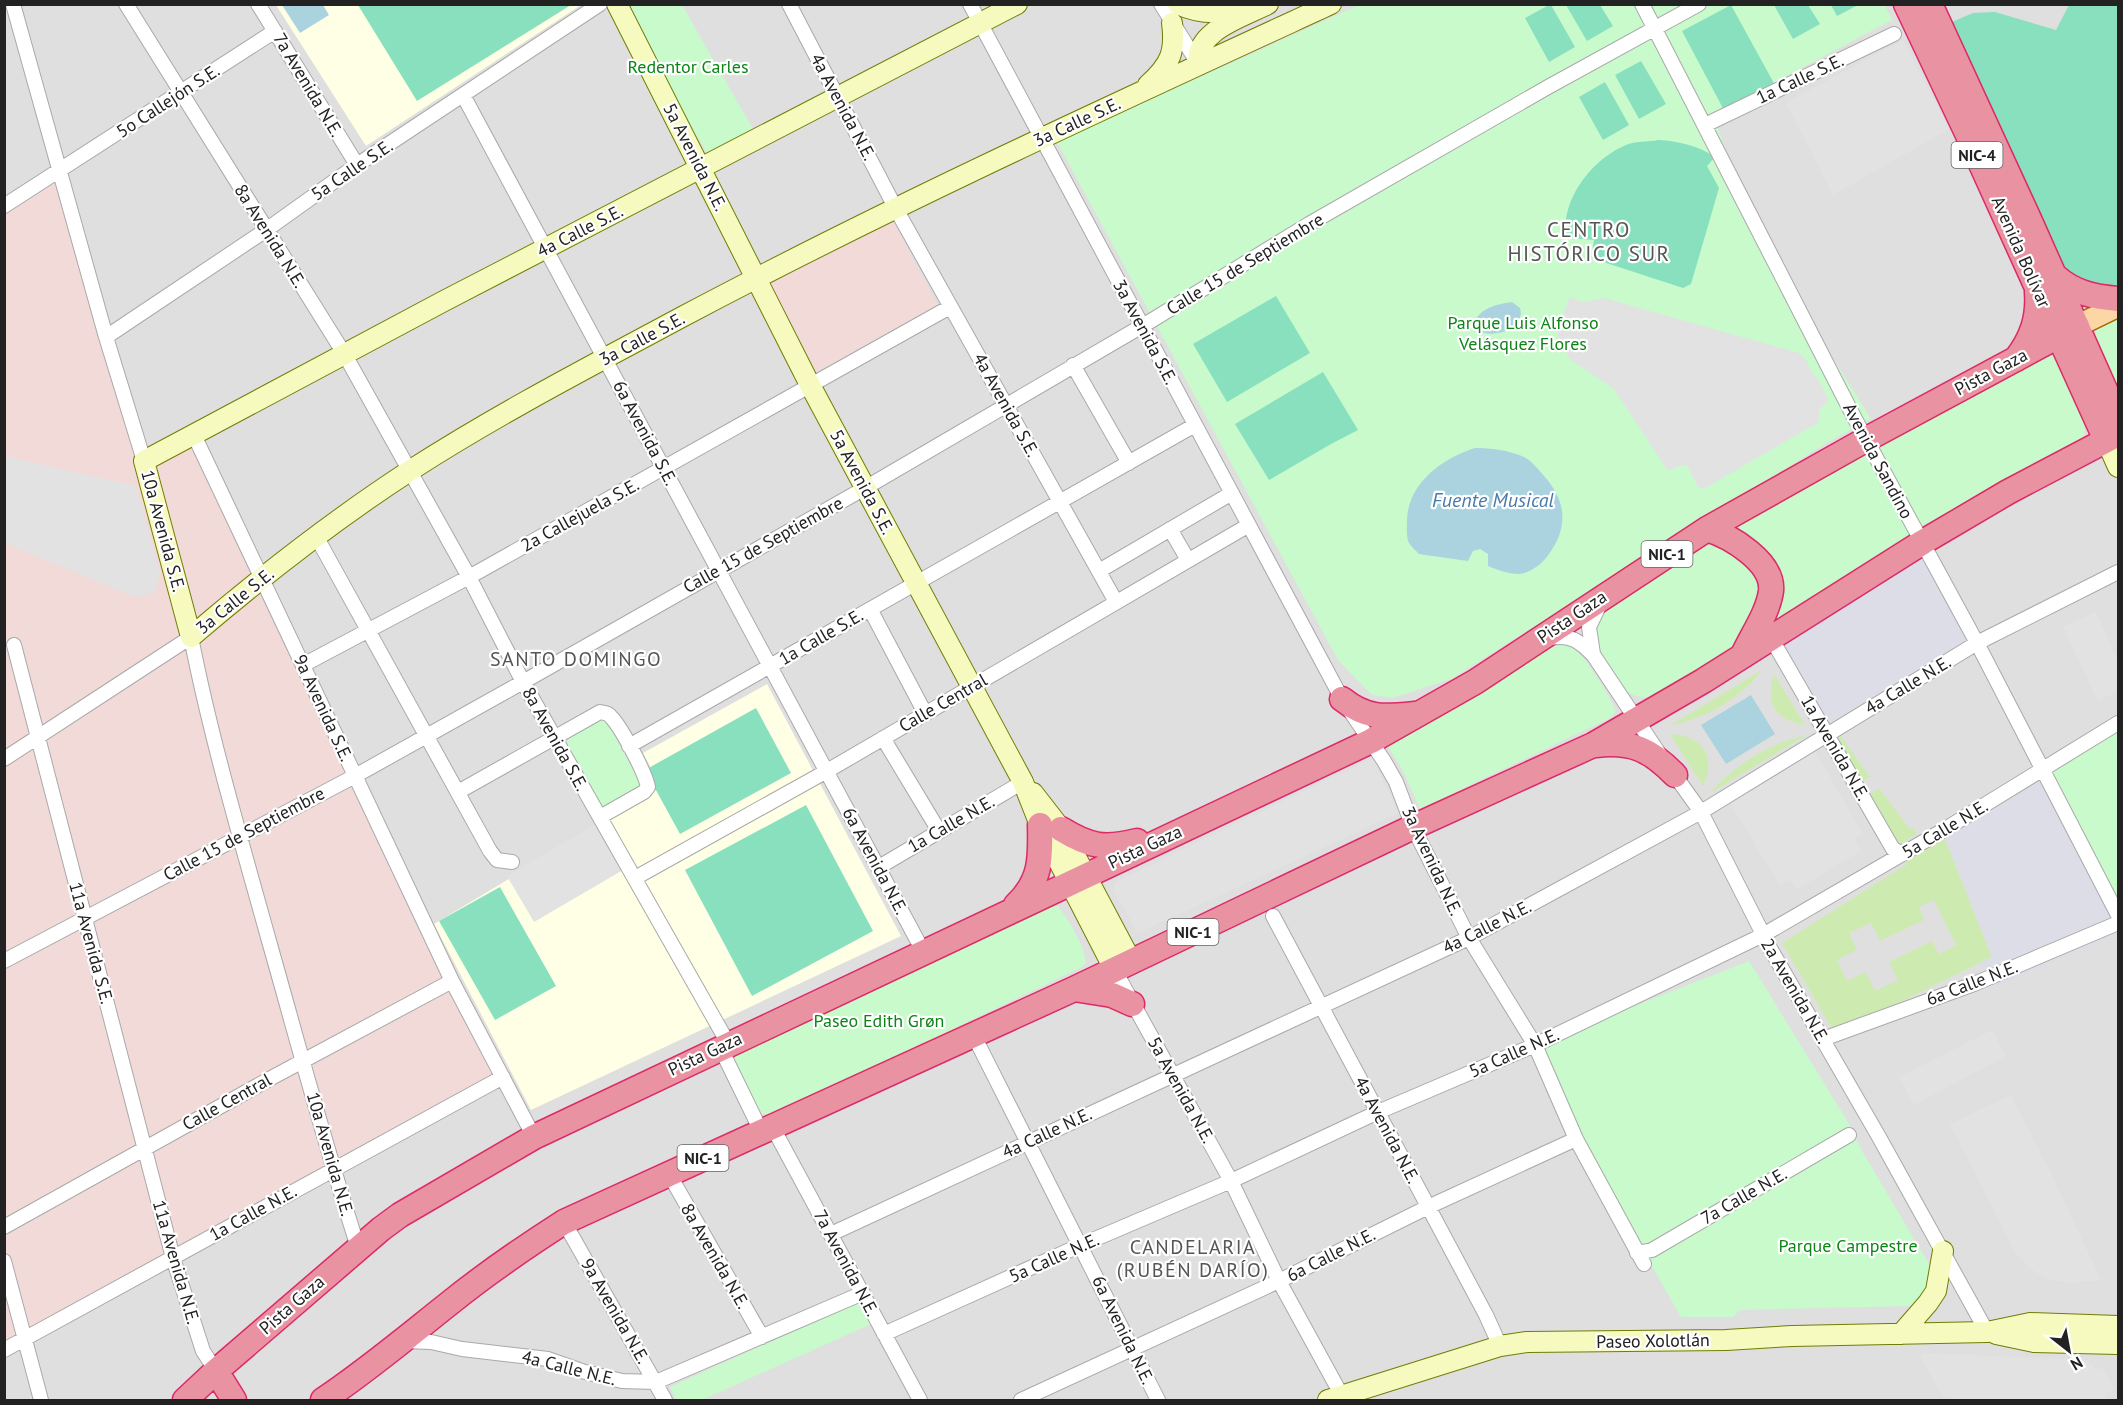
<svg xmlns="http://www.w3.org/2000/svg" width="2123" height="1405" viewBox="0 0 2123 1405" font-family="'PT Sans',sans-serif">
	<rect width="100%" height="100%" fill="#f2efe9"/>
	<!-- residential -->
	<path fill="#e0dfdf" d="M5,5H2118V1400H5Z"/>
	<!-- commercial -->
	<path fill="#f2dad9" d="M59,171L144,460L194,435L503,1077L5,1351L4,206Z
		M892,219L938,306L816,372L770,284Z"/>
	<!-- education -->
	<path fill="#ffffe5" d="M276,5H581L366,146Z
		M767,684L901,936L531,1110L434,924L661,787L643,753Z"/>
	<!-- grass -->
	<path fill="#cdebb0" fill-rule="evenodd" d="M1762,670C1738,701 1706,718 1669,726Z
		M1774,674L1805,725C1774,720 1765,702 1774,674Z
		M1887,698L1891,704L1840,735L1870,777L1856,785L1826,734Z
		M1670,734C1701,735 1718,756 1703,786Z
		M1807,735L1710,793C1735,764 1770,743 1807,735Z
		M1879,788L1910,829L1913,827L1917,834L1893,849L1864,798Z
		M1942,831L1992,957L1835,1034L1782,943L1907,864L1903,854ZM1934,900L1956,945L1939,954L1932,941L1889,962L1898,980L1875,991L1866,972L1847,981L1837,960L1857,950L1849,933L1871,923L1880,941L1924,920L1919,907Z"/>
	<!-- park -->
	<path fill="#c8facc" d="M622,5H682L753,129L708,155Z
		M1359,5H1885L1892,20L1713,115L1758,239L1871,419L1828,442L1451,679L1393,698L1372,695L1338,660L1057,142Z
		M2118,314V390L2095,338L2098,324Z
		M2039,354H2054L2085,426L2083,440L1657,697C1648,697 1641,698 1633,695C1611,688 1592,650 1595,628C1596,620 1602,614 1607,607L1718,536Z
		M1568,643C1584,653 1609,694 1616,712L1610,718L1420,809L1403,771L1386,743L1552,644Z
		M601,718L606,720L642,786L608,806H601L567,749C564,730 587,725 601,718Z
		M2118,723V915L2042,768Z
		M1052,902C1064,908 1087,951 1086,964L1082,967L774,1115L760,1114L735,1062V1055L744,1047Z
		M1749,961L1846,1119L1862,1151L1929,1264L1934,1279L1923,1301L1911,1306L1740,1310L1733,1317H1681L1631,1230L1535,1045Z
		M860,1301L871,1324L702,1400H676L670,1387Z"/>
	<!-- pitch -->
	<path fill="#88e0be" d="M358,5H571L417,101Z
		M1549,5H1551L1575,47L1549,62L1525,18Z
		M1566,5H1600L1613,26L1587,41Z
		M1731,5L1776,87L1726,114L1682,31Z
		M1774,5H1808L1820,24L1793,39Z
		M1831,5H1858L1837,16Z
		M2069,5H2118V299L2070,288L1940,27L1973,13L1995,12L2056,30Z
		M1641,61L1666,104L1639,119L1615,75Z
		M1605,82L1629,125L1603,140L1579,97Z
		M1658,140C1678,141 1699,146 1715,157L1707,166L1719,188L1691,284L1683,288L1591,258L1594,240L1566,238C1560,200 1592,159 1626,145C1635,141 1648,142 1658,140Z
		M1276,296L1310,353L1227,402L1193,344Z
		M1323,372L1358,430L1331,444L1269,480L1235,424Z
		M756,708L791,773L680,834L645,770Z
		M806,805L873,931L752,996L685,870Z
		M500,887L556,986L495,1020L439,921Z"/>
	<!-- parking -->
	<path fill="#e2e2e2" d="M1903,40L1949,129L1833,195L1786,103Z
		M1570,297L1582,302L1604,298L1799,353L1807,361L1809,368L1819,381L1829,400L1819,410V422L1707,487L1699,489L1687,465L1676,467L1668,471L1614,389L1570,359L1557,341L1559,325Z
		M5,456L136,486L160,573L155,592L137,598L5,543Z
		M2096,612L2118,661V691L2098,701L2063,627Z
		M1814,749L1863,834L1854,839L1861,851L1796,890L1790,880L1780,886L1729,801Z
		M1372,758L1399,813L1138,933L1113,890L1116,882Z
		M596,824L623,870L534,922L507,876Z
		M1992,1030L2006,1056L1914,1105L1899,1077Z
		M2011,1095L2052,1175L2101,1280L2069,1283L2047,1279L2028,1267L2015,1252L1950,1124Z
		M1922,1353L2087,1360L2093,1365L2094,1369L2102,1368L2115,1389L2105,1395L2108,1400H1953L1943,1397L1921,1358Z"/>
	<!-- plaza -->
	<path fill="#dddde8" d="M1930,546L1977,643L1826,734L1776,647Z
		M2042,768L2118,915V933L1990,989L1980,963L1992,957L1942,831Z"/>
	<!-- water -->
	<path fill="#aad3df" d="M282,5H323L329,15L300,33Z
		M1512,302L1520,308C1526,328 1495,339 1479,331L1476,319C1483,307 1499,304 1512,302Z
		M1475,448C1491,448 1508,450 1524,457C1532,461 1538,469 1544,476C1566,500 1569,527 1549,554C1543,563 1531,573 1519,574C1508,574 1498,570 1488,566V554L1480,549L1473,551L1468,561L1419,554C1416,551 1412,547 1409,543C1406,537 1407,527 1407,520C1408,483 1443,458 1475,448Z
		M1751,695L1775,734L1726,764L1701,725Z"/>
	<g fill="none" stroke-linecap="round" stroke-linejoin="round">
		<defs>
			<path id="street" d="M13,4L106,337L144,461
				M126,4L345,355L469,577L523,682L728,1043
				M258,4L357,165
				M789,4L896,209L1116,602
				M970,4L1342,699L1384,761L1396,782L1413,827L1469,938L1535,1045L1576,1139L1644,1264
				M1161,4L1199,65
				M1642,4L1854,417L1977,643L2118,915
				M463,95L923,951
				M1705,125L1894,34
				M4,206L275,31
				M106,337L266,230L357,165L600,4
				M1073,365L1129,463
				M194,435L452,981L534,1137
				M1170,529L1188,560
				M316,536L490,851L497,860L512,862
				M1099,571L1232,493
				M870,609L925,713
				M1550,638C1570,634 1580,641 1594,656L1660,755
				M1771,638L1893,849L1903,854
				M14,645L173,1258L203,1351L216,1371
				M1593,654L1589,627L1600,604
				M303,665L469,577L950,307
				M883,738L939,831
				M629,746L1195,425
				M4,759L191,637C211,739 241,840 269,941C298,1043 325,1146 358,1247
				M1671,770L1701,812L1771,950L1879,1137L1987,1332
				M458,792L600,712C605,713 609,713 612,718C622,729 645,772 648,787L644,792L600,817
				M879,867L1023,782
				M635,878L827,771L1249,525
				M1273,916L1486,1315L1500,1346
				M4,961L355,776L523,682L865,488L1154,319L1309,224L1548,87L1699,4
				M1114,969L1231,1181L1279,1281L1342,1396
				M973,1034L1158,1400
				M1823,1039L1974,984L2118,923
				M720,1047L761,1131
				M772,1126L920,1400
				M669,1174L762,1337
				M564,1222L665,1400
				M4,1227L273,1077L452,981
				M831,1234L1469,938L1701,812L1977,643L2118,572
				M1637,1253L1652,1250L1849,1135
				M4,1261L41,1400
				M884,1334L1081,1245L1231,1181L1378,1112L1535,1045L1763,935L1942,831L2118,723
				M403,1341L431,1342L462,1349L548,1359L585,1372L622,1381L656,1382L863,1293
				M4,1350L503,1077
				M1021,1400L1279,1281L1428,1207L1576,1139"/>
			<path id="secondary" d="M617,4L810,385L1023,782L1040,825L1114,969
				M1017,4L444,301L144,461L191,637C261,577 334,520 411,470C498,414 589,367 680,318C893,205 1112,105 1331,4
				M1178,4C1200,15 1223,14 1246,8
				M1199,65C1193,31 1243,17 1268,4
				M1148,85C1170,65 1176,52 1172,23
				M2106,440L2118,467
				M1033,793L1061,829L1131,961
				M1901,1334L1928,1303L1936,1291L1943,1251
				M1996,1334L2034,1342L2118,1344
				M1328,1400L1500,1346L1527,1342L1726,1340L1792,1336L1987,1332L2030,1323L2118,1326"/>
			<path id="primary" d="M2077,326L2118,306"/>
			<path id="highway" d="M1906,4L1967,133L2106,440
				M1930,4L2029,219L2118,419
				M2055,276C2074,293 2094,297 2118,299
				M2016,359C2032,338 2039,318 2037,292
				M1707,529C1730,536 1774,562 1771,591C1768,613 1752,635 1743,655
				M1342,699C1367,719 1384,717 1414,714
				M1596,745C1631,741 1650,749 1675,775
				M1061,829C1090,847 1105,849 1137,841
				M1016,905C1041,881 1041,859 1040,825
				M1074,989L1112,995L1132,1004
				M216,1371L234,1400
				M185,1400L216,1371L381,1229L400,1215L534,1137L1371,741L1475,682L1707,529L1867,439L2077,326
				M323,1400C368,1370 408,1336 451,1302C487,1273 525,1247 564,1222L1074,989L1413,827L1593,745L1703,681L1923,542L2008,492L2118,434"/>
		</defs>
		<!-- street casing -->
		<use href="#street" stroke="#a9a9a9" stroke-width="16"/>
		<!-- secondary casing -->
		<use href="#secondary" stroke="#707d05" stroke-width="22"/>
		<!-- primary casing -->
		<use href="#primary" stroke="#a06b00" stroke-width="24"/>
		<!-- highway casing -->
		<use href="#highway" stroke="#dc2a67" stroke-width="27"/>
		<!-- street -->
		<use href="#street" stroke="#fff" stroke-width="14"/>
		<!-- secondary -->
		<use href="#secondary" stroke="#f7fabf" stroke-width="20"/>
		<!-- primary -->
		<use href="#primary" stroke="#fcd6a4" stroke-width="21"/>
		<!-- highway -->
		<use href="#highway" stroke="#e892a2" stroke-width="24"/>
	</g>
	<g text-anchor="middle" stroke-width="4.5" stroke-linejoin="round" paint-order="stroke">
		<!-- shield labels -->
		<g fill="#fff" stroke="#646464" stroke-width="1.5">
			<rect x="1951.5" y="142" width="51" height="26" rx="4.5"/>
			<rect x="1641.5" y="541" width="51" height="26" rx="4.5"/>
			<rect x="1167.5" y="919" width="51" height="26" rx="4.5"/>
			<rect x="677.5" y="1145" width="51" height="26" rx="4.5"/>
		</g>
		<g font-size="16" font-weight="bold" fill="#222">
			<text x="1977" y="161">NIC-4</text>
			<text x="1667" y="560">NIC-1</text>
			<text x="1193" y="938">NIC-1</text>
			<text x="703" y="1164">NIC-1</text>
		</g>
		<!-- park labels -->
		<g font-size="18" fill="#0c8416" stroke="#fff">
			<text x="688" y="73">Redentor Carles</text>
			<text x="1523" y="329">Parque Luis Alfonso<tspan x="1523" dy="21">Velásquez Flores</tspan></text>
			<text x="879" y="1027">Paseo Edith Grøn</text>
			<text x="1848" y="1252">Parque Campestre</text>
		</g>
		<!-- street labels -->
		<g font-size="18" fill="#222" stroke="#fff">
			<text transform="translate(1800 79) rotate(-25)" y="6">1a Calle S.E.</text>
			<text transform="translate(308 85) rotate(59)" y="6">7a Avenida N.E.</text>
			<text transform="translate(168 101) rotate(-33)" y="6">5o Callejón S.E.</text>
			<text transform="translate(843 107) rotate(62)" y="6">4a Avenida N.E.</text>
			<text transform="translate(1077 122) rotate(-25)" y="6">3a Calle S.E.</text>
			<text transform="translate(695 157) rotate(63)" y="6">5a Avenida N.E.</text>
			<text transform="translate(352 170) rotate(-34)" y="6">5a Calle S.E.</text>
			<text transform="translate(580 231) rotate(-27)" y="6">4a Calle S.E.</text>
			<text transform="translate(270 236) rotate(58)" y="6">8a Avenida N.E.</text>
			<text transform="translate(2021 252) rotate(66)" y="6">Avenida Bolívar</text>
			<text transform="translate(1245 264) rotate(-31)" y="6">Calle 15 de Septiembre</text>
			<text transform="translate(1145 332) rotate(62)" y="6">3a Avenida S.E.</text>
			<text transform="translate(642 339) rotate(-28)" y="6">3a Calle S.E.</text>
			<text transform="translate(1991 372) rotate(-28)" y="6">Pista Gaza</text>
			<text transform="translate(1006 405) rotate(61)" y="6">4a Avenida S.E.</text>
			<text transform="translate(645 433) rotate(62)" y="6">6a Avenida S.E.</text>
			<text transform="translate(1878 461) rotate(62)" y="6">Avenida Sandino</text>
			<text transform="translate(862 482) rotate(62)" y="6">5a Avenida S.E.</text>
			<text transform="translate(580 515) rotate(-29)" y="6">2a Callejuela S.E.</text>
			<text transform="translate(163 531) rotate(75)" y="6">10a Avenida S.E.</text>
			<text transform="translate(763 545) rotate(-29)" y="6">Calle 15 de Septiembre</text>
			<text transform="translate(235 601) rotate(-39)" y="6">3a Calle S.E.</text>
			<text transform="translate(1572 617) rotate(-34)" y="6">Pista Gaza</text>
			<text transform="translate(821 637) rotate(-30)" y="6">1a Calle S.E.</text>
			<text transform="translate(1908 685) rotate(-31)" y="6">4a Calle N.E.</text>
			<text transform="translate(943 703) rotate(-30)" y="6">Calle Central</text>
			<text transform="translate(323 708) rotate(65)" y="6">9a Avenida S.E.</text>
			<text transform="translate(555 739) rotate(61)" y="6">8a Avenida S.E.</text>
			<text transform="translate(1835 748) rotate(60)" y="6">1a Avenida N.E.</text>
			<text transform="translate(951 824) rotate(-30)" y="6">1a Calle N.E.</text>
			<text transform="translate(1945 829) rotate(-31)" y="6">5a Calle N.E.</text>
			<text transform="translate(244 834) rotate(-28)" y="6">Calle 15 de Septiembre</text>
			<text transform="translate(1145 847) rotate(-25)" y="6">Pista Gaza</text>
			<text transform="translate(875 861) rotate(62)" y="6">6a Avenida N.E.</text>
			<text transform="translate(1432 861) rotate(65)" y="6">3a Avenida N.E.</text>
			<text transform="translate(1487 927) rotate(-27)" y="6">4a Calle N.E.</text>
			<text transform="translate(91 943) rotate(75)" y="6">11a Avenida S.E.</text>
			<text transform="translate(1972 983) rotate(-21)" y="6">6a Calle N.E.</text>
			<text transform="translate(1795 991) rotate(60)" y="6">2a Avenida N.E.</text>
			<text transform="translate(1514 1053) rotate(-24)" y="6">5a Calle N.E.</text>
			<text transform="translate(705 1054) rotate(-25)" y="6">Pista Gaza</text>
			<text transform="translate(1181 1090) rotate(61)" y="6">5a Avenida N.E.</text>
			<text transform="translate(227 1102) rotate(-29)" y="6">Calle Central</text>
			<text transform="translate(1387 1130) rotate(62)" y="6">4a Avenida N.E.</text>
			<text transform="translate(1047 1133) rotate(-25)" y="6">4a Calle N.E.</text>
			<text transform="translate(330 1154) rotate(74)" y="6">10a Avenida N.E.</text>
			<text transform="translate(1744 1196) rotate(-30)" y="6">7a Calle N.E.</text>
			<text transform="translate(253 1213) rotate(-29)" y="6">1a Calle N.E.</text>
			<text transform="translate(1331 1255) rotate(-27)" y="6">6a Calle N.E.</text>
			<text transform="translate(715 1256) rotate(60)" y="6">8a Avenida N.E.</text>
			<text transform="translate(1054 1258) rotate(-24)" y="6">5a Calle N.E.</text>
			<text transform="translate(176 1262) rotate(74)" y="6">11a Avenida N.E.</text>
			<text transform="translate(846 1263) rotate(62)" y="6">7a Avenida N.E.</text>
			<text transform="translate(292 1305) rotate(-41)" y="6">Pista Gaza</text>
			<text transform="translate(615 1311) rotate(60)" y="6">9a Avenida N.E.</text>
			<text transform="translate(1123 1330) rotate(64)" y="6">6a Avenida N.E.</text>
			<text transform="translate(1653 1341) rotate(-1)" y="6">Paseo Xolotlán</text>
			<text transform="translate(569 1368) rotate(14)" y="6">4a Calle N.E.</text>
		</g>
		<!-- water labels -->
		<g font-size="20" font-style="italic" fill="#4a7aab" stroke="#fff">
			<text x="1493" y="507">Fuente Musical</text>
		</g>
		<!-- neighbourhood labels -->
		<g font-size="20" letter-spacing="1.5" fill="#555" stroke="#fff">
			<text x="576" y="666">SANTO DOMINGO</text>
			<text x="1193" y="1254">CANDELARIA<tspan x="1193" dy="23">(RUBÉN DARÍO)</tspan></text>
		</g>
		<!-- quarter labels -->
		<g font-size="21" letter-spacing="1.5" fill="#555" stroke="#fff">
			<text x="1589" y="237">CENTRO<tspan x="1589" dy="24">HISTÓRICO SUR</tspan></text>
		</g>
	</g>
	<!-- border -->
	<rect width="2123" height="1405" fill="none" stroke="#222222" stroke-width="12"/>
	<!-- north arrow -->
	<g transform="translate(2069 1351) rotate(149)" stroke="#ffffff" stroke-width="4.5" paint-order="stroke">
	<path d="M0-4.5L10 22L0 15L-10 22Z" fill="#222222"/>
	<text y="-9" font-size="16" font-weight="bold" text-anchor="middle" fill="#222222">N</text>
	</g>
</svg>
